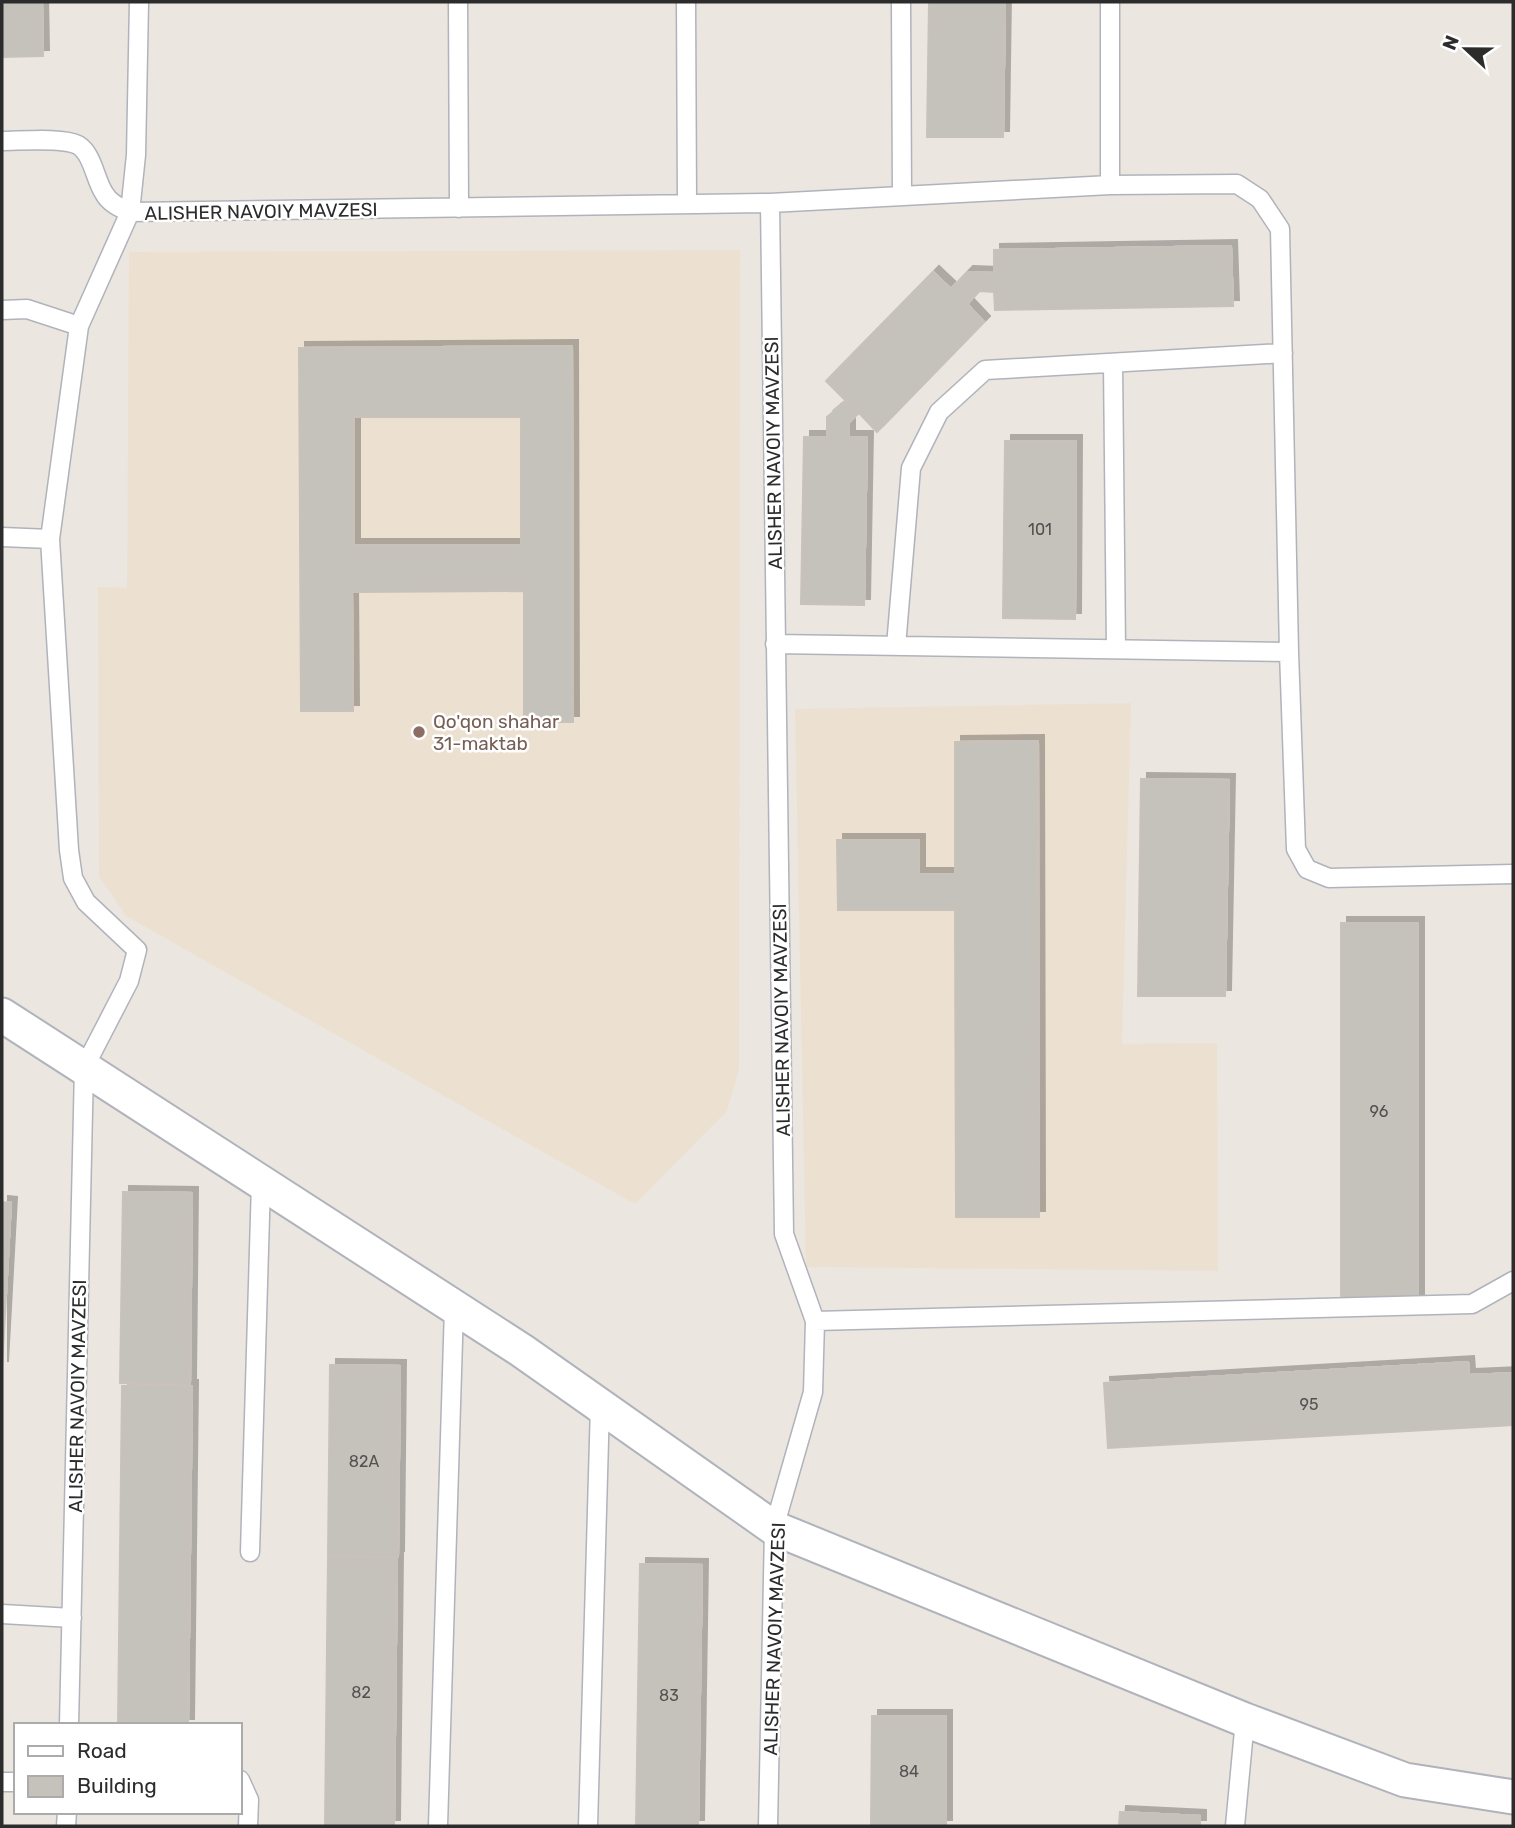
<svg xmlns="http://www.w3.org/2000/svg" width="1515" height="1828" viewBox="0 0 1515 1828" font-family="Rubik,sans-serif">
	<defs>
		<filter id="shadow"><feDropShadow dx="6" dy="-6" stdDeviation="0" flood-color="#0004"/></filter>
	</defs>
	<rect width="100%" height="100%" fill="#ece6e0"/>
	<!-- education -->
	<path fill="#ece1d1" d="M740,250L739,1070L727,1111L635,1204L126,916L99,876L98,587L127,588L129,252Z
		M1131,703L1122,1044L1217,1043L1218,1271L806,1267L795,709Z"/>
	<!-- building -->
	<path fill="#c5c1bb" stroke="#c8c2ba" stroke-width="2" fill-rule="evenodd" filter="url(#shadow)" d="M2,2H42L43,56L2,57Z
		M929,2H1005L1003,137H927Z
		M1231,246L1233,306L995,310L994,292L979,291L967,304L984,322L877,432L859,413L849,422V437H867L864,605L801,604L804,437H827V417L846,401L826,381L933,272L951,289L967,272L994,273V250Z
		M572,346L573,722H524V591L352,592L353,711H301L299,348ZM354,417H521V545H354Z
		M1005,441H1076L1075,619L1003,618Z
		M1038,741L1039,1217H956L955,910H838L837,840H919V874H955V742Z
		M1141,779L1229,780L1225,996H1138Z
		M1341,923H1418V1300H1341Z
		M123,1192L192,1193L190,1384L120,1383Z
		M2,1202L11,1203L2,1368Z
		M1468,1362L1469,1375L1513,1373V1425L1108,1448L1104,1383Z
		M330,1365L400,1366L398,1557L328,1556Z
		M122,1386H192L188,1725H118Z
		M328,1557L397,1558L394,1826H325Z
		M640,1564L702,1565L698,1826H636Z
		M872,1716H946V1826H871Z
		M1120,1812L1200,1816V1826H1119Z"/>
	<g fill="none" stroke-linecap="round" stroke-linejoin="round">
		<defs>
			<path id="service" d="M458,2L459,208
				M686,2L687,204
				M901,2L902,196
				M2,141C20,141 63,137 78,145C93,154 95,180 104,193C109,203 120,208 130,212L770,203L1110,185L1237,184L1260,199L1280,229L1289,652L1296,849L1307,869L1329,878L1513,874
				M1110,185V2
				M2,310L27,309L79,326
				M1113,363L1116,649
				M2,537L50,539
				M775,644L1289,652
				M896,646L911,468L939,412L985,370L1283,353
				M815,1321L1472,1304L1513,1281
				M250,1552L261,1183
				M2,1614L72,1618
				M69,1725L84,1068L129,981L137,950L86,902L73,878L69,850L50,539L79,326L130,212L136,155L139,2
				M240,1780L249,1800L248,1826
				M2,1782H16
				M66,1826L67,1812
				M438,1826L454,1308
				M588,1826L600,1405
				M768,1826L774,1528L813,1392L815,1321L784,1234L770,203
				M1235,1826L1245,1720"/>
			<path id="minor" d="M2,1015L521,1350L774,1528L1245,1720L1405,1780L1513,1797"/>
		</defs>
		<!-- service casing -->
		<use href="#service" stroke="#b0b3bb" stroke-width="21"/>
		<!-- minor casing -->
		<use href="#minor" stroke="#b0b3bb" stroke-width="37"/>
		<!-- service -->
		<use href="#service" stroke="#fff" stroke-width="18"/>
		<!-- minor -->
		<use href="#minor" stroke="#fff" stroke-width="33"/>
	</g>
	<!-- markers -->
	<circle fill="#8d6e63" stroke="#fff" stroke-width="2.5" cx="419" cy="732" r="7"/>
	<g text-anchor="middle" stroke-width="5" stroke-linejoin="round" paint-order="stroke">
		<!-- number labels -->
		<g font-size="16" fill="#525150">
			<text x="1040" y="535">101</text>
			<text x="1379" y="1117">96</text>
			<text x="1309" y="1410">95</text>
			<text x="364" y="1467">82A</text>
			<text x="361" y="1698">82</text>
			<text x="669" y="1701">83</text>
			<text x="909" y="1777">84</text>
		</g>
		<!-- street labels -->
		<g font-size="19" fill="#2c2c2c" stroke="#fff">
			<text transform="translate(261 211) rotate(-1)" y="7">ALISHER NAVOIY MAVZESI</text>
			<text transform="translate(773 453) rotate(-91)" y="7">ALISHER NAVOIY MAVZESI</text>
			<text transform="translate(781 1020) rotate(-91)" y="7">ALISHER NAVOIY MAVZESI</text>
			<text transform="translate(77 1396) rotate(-89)" y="7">ALISHER NAVOIY MAVZESI</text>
			<text transform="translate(774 1639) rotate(-88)" y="7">ALISHER NAVOIY MAVZESI</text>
		</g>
		<!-- education labels -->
		<g font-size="19" fill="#785e54" stroke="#fff" text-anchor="start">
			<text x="433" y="728">Qo'qon shahar<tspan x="433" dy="22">31-maktab</tspan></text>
		</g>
	</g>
	<!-- border -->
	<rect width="1515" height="1828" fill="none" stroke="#2c2c2c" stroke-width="7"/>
	<!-- legend -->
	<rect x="14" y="1723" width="228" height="91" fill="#ffffff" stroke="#ababab" stroke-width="2"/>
	<rect x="28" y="1746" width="35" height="10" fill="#ffffff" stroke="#ababab" stroke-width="2"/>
	<text x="77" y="1758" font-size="21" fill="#2c2c2c">Road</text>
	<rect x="28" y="1776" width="35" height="21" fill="#c5c1bb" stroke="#ababab" stroke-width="2"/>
	<text x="77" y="1793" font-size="21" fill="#2c2c2c">Building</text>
	<!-- north arrow -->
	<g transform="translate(1466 49) rotate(292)" stroke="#ffffff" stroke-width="5" paint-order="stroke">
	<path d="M0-5L12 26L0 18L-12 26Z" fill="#2c2c2c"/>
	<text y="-10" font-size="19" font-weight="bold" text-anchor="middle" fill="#2c2c2c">N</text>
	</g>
</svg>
